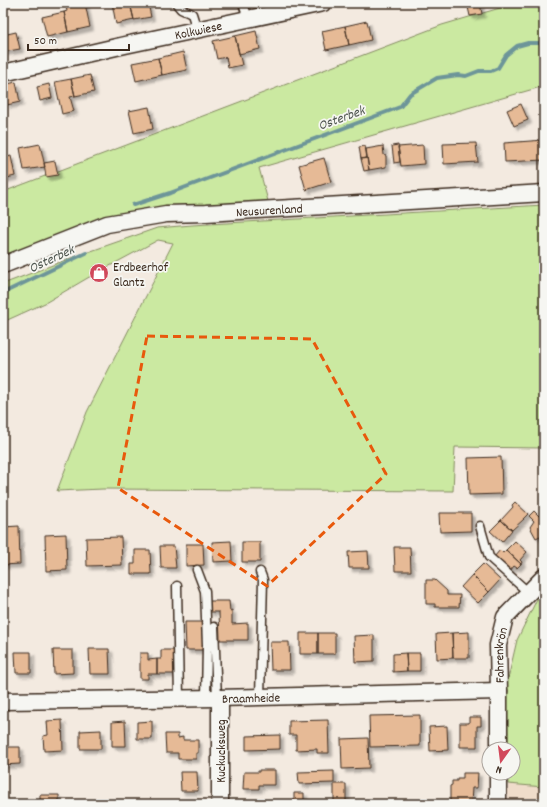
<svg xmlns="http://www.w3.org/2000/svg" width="547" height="807" viewBox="0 0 547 807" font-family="Dekko,sans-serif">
	<defs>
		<filter id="shadow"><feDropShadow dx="3.5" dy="3.5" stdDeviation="1" flood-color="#0004"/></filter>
	</defs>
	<rect width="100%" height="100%" fill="#f3eae0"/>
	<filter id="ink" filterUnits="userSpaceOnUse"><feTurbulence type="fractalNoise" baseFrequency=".025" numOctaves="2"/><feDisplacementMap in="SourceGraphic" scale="8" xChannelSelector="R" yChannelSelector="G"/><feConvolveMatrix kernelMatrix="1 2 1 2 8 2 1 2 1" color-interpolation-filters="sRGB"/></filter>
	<g filter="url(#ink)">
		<!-- built -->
		<path fill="#efdcca" d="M508,784L544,787V804H508Z"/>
		<!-- green -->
		<path fill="#cbe9a1" stroke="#838a60" d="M517,3H544V86L259,168L268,201L167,207L3,257V192L442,25Z
			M544,205V448L455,447L453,491L103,489L57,491L87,412L173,243L158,240L91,276L45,303L3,322V284L71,258L157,228L192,225Z
			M544,598V787L508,784V773H513V749H508L507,683L517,640L537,599Z"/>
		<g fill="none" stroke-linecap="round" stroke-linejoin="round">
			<!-- stream -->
			<path stroke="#6d9599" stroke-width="4" d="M133,205L170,193L400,107L410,94L437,78L458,75L466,76L479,71H491L498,68L506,55L517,46L528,43H544
				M3,293L86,253"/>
		</g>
		<!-- building -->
		<path fill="#e6ba96" stroke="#3b2a1e" filter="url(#shadow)" d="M65,3H85L90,27L68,32L64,12L67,11Z
			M112,3H130L134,20L116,24Z
			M130,3H148L151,17L134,20Z
			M467,3H480L482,14L470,16Z
			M64,12L68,32L47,37L42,17Z
			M367,21L371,40L349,45L345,26Z
			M345,26L349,45L326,50L322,31Z
			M256,31L260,49L239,54L235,36Z
			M16,32L20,49L3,52V35Z
			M235,36L242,65L228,68L226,57L217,59L213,41Z
			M183,52L187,70L162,75L158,58Z
			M158,58L162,75L136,81L132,63Z
			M90,75L94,92L75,96L71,79Z
			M71,79L75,96L70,97L74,111L62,114L55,82Z
			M16,82L20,102L7,105L3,85Z
			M49,84L52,98L40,101L37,87Z
			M521,104L528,120L514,126L507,110Z
			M149,107L153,129L134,133L129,111Z
			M544,140V160L505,162L504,143Z
			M476,143L478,162L444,164L443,144Z
			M40,144L45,167L24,170L20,148Z
			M398,145L400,162L394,163L392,146Z
			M423,145L424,164L401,166L398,147Z
			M365,146L367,158L361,159L359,147Z
			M383,146L384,155L386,156V167L369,170L366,149Z
			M11,156L15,176L3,179V158Z
			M324,158L331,182L306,190L299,165Z
			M367,158L369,170L364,171L361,159Z
			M55,161L58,175L46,177L44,163Z
			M501,457L502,494L469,495L468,458Z
			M515,502L528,514L523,519H524L512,530L501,520L513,507L512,505Z
			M534,511L539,516L544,511V534L536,538L530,527L534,521L529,516Z
			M439,513H471V531L440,532Z
			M501,520L512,530L502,542L490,531Z
			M19,526L20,564L3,565V527Z
			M66,534L67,570L46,571L45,535Z
			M121,537L122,565L87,566L86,538Z
			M231,541L232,561L213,562L212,542Z
			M515,541L527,552L520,560L522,562L521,564L506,550Z
			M242,542H260V562H242Z
			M186,544H203L204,565L186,566Z
			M160,546H174L176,568H161Z
			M394,547H410L411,571H395Z
			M135,550H150L151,574H131V564H135Z
			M500,550L503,553L506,550L521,564L517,568L514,566L510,571L494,557Z
			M368,551L369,568H349L348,552Z
			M483,564L500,580L489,592L472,575Z
			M472,575L489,592L478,603L461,587Z
			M426,580H435L447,591V595H460L459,607H435V604H426Z
			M209,601H229L230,611L232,610V624L248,623V640H220L219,612H209Z
			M185,622H202L203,650H186Z
			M469,632V658H453L452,633Z
			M300,633H318V654H300Z
			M318,633H335V654H318Z
			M452,633L453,658L437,659L436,634Z
			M374,635V661L355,662L354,636Z
			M270,642H289L290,670H271Z
			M89,649H109L110,674H90Z
			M53,650H73V673L54,674Z
			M161,650H174V674H157V659H161Z
			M15,652H31V673H16Z
			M140,653H148V660L157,659V674H148V679H140Z
			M406,653H420V671H407Z
			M406,653L407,671L393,672V654Z
			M420,715V746L370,747L369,716Z
			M469,717H481V726H477V747H460V723H469Z
			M62,720L63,750L44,751L43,736L48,735L47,721Z
			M328,720L329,753H317V749L296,750V735H289V721Z
			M125,721L126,746H112V722Z
			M152,721V739H137V722Z
			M447,726L448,750L430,751L429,727Z
			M101,730V749H80V731Z
			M165,734H178V738L183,737V740H198V753H196V759H178V753H166Z
			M280,735V749L246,750V736Z
			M368,738L369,768L342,769L341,739Z
			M3,747H20V764L3,765Z
			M259,770H275V785H259V789H243L244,772H259Z
			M334,771V783L299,784L298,772Z
			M180,772H197L198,791H181Z
			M463,773H478L477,788H472L471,804H452L450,803V786L452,785V781H457V778H463Z
			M334,784H346V804H334Z
			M294,793H304V804H294Z
			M40,795H59V804H40Z"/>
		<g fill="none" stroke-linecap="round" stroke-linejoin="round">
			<defs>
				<path id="lane" d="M176,3L181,9L192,14L197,30
					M243,3L248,19
					M480,526L489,557L529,593
					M197,570L205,591L207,645L206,698
					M260,572L263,580L260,697
					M177,586L179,699
					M214,627L217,698"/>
				<g id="street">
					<path id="s1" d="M3,73L125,45L323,3"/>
					<path id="s2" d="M3,265L107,224L166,214L206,213L544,193"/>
					<path d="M220,698V804"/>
					<path id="s3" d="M3,701L217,698L499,691"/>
					<path id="s4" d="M499,749V691L498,645L505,617L544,577"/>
					<path d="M498,804V773"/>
				</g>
			</defs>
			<!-- lane casing -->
			<use href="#lane" stroke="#3b2a1e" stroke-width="11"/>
			<!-- street casing -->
			<use href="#street" stroke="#3b2a1e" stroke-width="19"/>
			<!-- lane -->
			<use href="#lane" stroke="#f6f6f2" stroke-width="8"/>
			<!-- street -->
			<use href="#street" stroke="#f6f6f2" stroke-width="16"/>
		</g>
	</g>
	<!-- marked area -->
	<path fill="none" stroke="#e8590c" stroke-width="3" stroke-dasharray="8 5" stroke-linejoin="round" d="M147,336L312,339L386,474L267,586L118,488Z"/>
	<!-- icons -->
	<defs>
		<symbol id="shop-disc" viewBox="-11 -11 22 22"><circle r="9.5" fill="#d1495b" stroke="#f6f6f2"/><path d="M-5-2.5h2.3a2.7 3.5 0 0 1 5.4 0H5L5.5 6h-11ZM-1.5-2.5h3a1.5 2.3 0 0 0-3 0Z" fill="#fff"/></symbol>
	</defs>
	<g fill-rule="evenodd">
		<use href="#shop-disc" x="88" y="262" width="22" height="22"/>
	</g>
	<g text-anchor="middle" stroke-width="3.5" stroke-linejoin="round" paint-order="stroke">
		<!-- street labels -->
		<g font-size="13" fill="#3b2a1e" stroke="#f6f6f2">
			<text dy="5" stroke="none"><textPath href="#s1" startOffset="200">Kolkwiese</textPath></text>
			<text dy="5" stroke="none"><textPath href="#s2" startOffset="275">Neusurenland</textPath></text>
			<text dy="5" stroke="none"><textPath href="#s4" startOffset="94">Fahrenkrön</textPath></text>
			<text dy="5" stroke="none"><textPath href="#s3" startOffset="248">Braamheide</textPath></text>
			<text transform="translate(220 751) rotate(-90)" y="5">Kuckucksweg</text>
		</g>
		<!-- poi labels -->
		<g font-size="13" fill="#3b2a1e" stroke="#f6f6f2" text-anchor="start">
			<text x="113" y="271">Erdbeerhof<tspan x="113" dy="15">Glantz</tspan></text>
		</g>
		<!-- water labels -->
		<g font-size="14" font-style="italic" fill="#505751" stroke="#f6f6f2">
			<text transform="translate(341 117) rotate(-20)" y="5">Osterbek</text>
			<text transform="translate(51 258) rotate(-25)" y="5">Osterbek</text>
		</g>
	</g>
	<!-- margin -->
	<rect width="547" height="807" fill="none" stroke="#f6f6f2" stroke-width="16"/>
	<rect x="8" y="8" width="531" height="791" fill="none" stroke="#3b2a1e" stroke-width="1.5" filter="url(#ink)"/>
	<!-- north arrow -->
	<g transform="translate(501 761) rotate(194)"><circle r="19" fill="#f6f6f2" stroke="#aba49d"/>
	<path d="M0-3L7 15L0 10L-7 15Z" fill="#d1495b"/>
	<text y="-6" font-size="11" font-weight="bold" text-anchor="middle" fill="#3b2a1e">N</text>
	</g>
	<!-- scale -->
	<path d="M28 44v6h101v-6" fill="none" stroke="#3b2a1e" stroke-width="2"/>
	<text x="34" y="44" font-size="12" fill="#3b2a1e" stroke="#f6f6f2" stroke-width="3" paint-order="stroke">50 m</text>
</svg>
